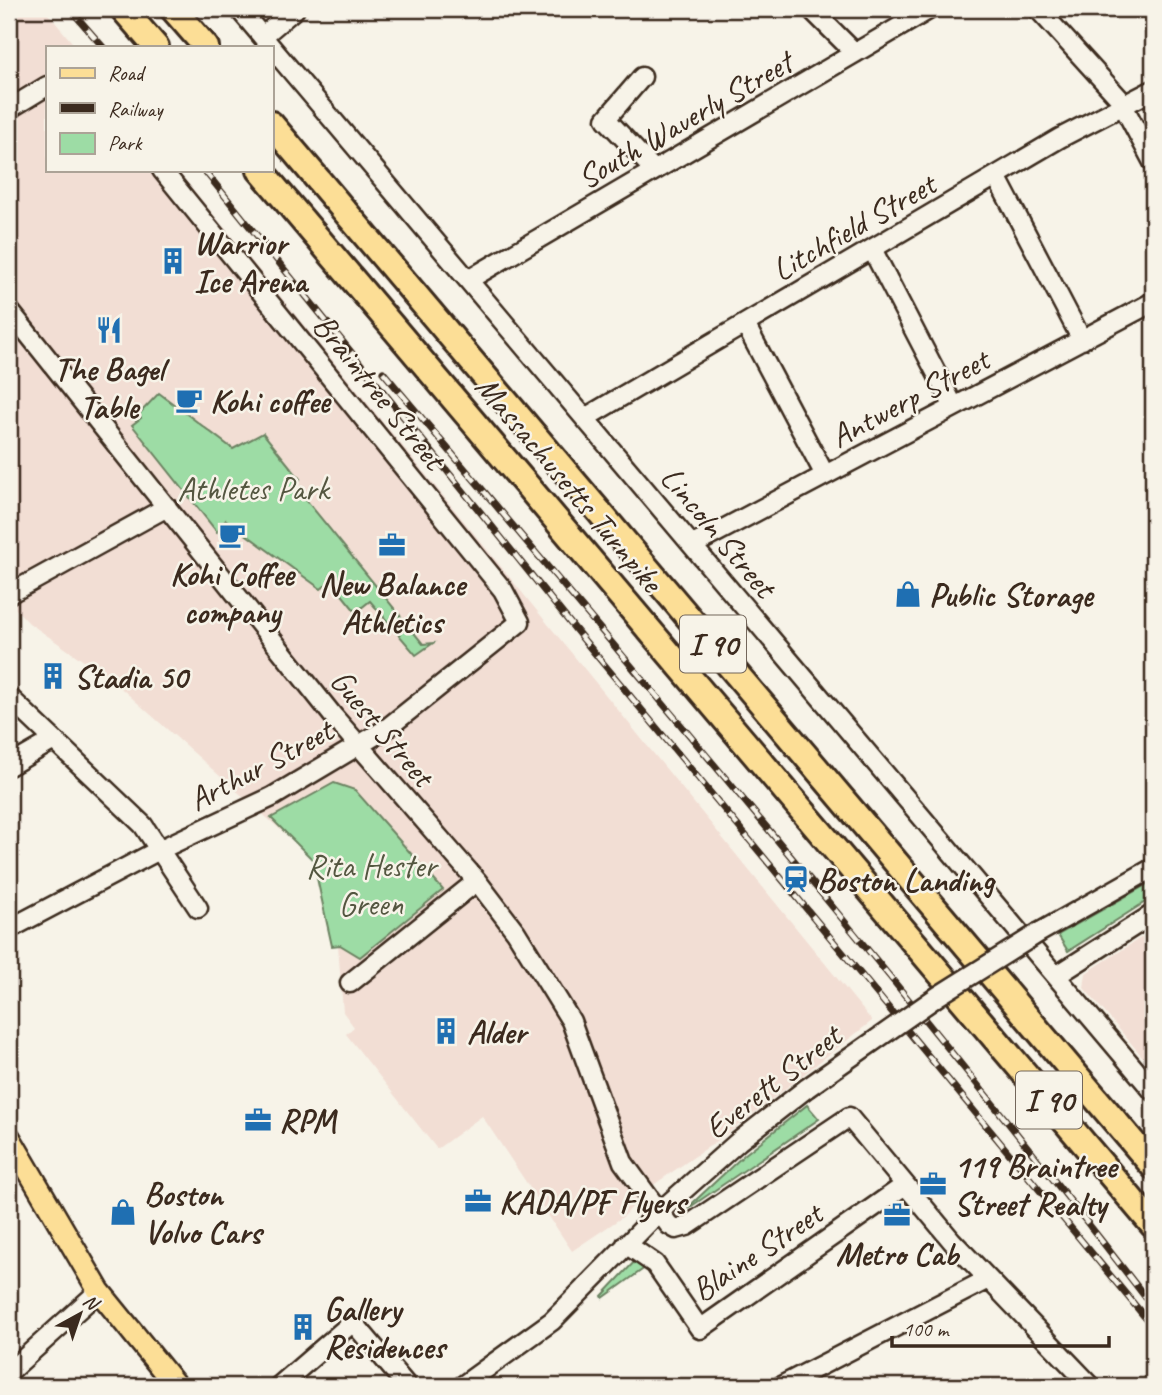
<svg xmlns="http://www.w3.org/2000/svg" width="1162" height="1395" viewBox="0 0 1162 1395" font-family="Caveat,sans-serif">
	<rect width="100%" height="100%" fill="#f7f3e8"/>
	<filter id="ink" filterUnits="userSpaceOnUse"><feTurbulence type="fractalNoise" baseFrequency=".0143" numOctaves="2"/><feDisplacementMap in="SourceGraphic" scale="14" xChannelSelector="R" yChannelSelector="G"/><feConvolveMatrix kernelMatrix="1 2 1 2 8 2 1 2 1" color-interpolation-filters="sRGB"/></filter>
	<g filter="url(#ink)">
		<!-- built -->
		<path fill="#f2ded4" d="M9,9H44L76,47H47V170H177L872,1021L727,1134L636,1197L634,1205L624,1216L572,1251L482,1116L437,1149L346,1034L354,1027L343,1012L338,945L332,946L317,870L310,856L114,682L29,623L9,602Z
			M1153,930V1069L1084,988L1086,973Z"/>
		<!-- green -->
		<path fill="#9ddca5" stroke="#6c8362" stroke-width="2" d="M159,393L233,449L263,433L300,479L294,485L423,644L433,643L416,655L370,601L356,612L331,581L321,589L226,520L217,532L132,425L141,418L139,414Z
			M334,783L355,790L443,890L360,957L340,945L332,946L313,860L271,818Z
			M1153,881V897L1068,951L1058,935Z
			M807,1105L819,1119L683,1212L744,1155Z
			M637,1259L649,1265L603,1298L602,1296Z"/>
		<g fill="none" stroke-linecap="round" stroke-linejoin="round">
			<defs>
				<path id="minor" d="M239,9L1153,1091
					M811,9L855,53
					M1038,9L1119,98L1153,162
					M263,36L295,9
					M642,77L606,119L654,170
					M9,109L47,86
					M996,176L1082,340
					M872,249L954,407
					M468,280L930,9
					M9,310L334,717L477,881L516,932L571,1021L623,1162L669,1225L676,1229L687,1226L849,1117L952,1241L1091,1386
					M745,324L825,475
					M585,418L1060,138L1153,90
					M693,545L1153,302
					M9,594L167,507
					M9,697L143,825L198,908
					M9,766L54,740
					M9,929L161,849L272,797L386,729L520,622L503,590L162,170
					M1040,932L1153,868
					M1056,976L1153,914
					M350,983L477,881
					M626,1244L655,1264L700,1329L905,1185
					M9,1372L99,1291
					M279,1386L353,1322L407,1386
					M462,1386L552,1321L658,1213L739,1141L807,1088
					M781,1386L988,1279"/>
				<path id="major" d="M9,1137L99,1291L176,1386"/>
				<path id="highway" d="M123,9L156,47
					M173,9L206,47
					M271,124L1153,1166
					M260,170L1153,1225"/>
			</defs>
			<!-- minor casing -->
			<use href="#minor" stroke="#3b2a1e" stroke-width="23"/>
			<!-- major casing -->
			<use href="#major" stroke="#3b2a1e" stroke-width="26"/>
			<!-- highway casing -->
			<use href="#highway" stroke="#3b2a1e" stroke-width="30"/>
			<!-- minor -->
			<use href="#minor" stroke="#f7f3e8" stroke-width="18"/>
			<!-- major -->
			<use href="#major" stroke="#fcde96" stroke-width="21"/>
			<!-- highway -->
			<use href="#highway" stroke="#fcde96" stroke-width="24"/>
			<defs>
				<path id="rail" d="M70,9L103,47
					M204,170L583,639L1153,1327
					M383,372C644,681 906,987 1153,1307"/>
			</defs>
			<!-- rail casing -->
			<use href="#rail" stroke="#3b2a1e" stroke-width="7"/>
			<!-- rail -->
			<use href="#rail" stroke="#f7f3e8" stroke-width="4.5" stroke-dasharray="13" stroke-linecap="butt"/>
			<defs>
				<path id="minor-bridge" d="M807,1088L938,996L1040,932"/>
			</defs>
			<!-- minor-bridge casing -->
			<use href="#minor-bridge" stroke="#3b2a1e" stroke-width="23" stroke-linecap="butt"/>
			<!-- minor-bridge -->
			<use href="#minor-bridge" stroke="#f7f3e8" stroke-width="18"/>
		</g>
	</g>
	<!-- icons -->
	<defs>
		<symbol id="building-bare" viewBox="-9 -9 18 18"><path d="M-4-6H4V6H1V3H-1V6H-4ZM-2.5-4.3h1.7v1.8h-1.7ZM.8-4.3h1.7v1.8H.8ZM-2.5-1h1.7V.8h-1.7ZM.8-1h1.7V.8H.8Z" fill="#1f6fb2" stroke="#f7f3e8" stroke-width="2.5" paint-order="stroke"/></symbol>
		<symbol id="restaurant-bare" viewBox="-9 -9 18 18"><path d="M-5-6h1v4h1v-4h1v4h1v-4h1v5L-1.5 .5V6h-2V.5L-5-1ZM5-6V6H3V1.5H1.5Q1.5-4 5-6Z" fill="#1f6fb2" stroke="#f7f3e8" stroke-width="2.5" paint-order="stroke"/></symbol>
		<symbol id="cafe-bare" viewBox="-9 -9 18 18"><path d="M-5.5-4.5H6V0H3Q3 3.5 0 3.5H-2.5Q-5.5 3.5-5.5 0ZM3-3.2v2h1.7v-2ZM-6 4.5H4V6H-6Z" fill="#1f6fb2" stroke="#f7f3e8" stroke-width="2.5" paint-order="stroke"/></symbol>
		<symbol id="office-bare" viewBox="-9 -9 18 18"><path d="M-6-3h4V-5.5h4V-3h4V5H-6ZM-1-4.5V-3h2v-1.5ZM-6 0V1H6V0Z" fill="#1f6fb2" stroke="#f7f3e8" stroke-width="2.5" paint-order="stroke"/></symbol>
		<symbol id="shop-bare" viewBox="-9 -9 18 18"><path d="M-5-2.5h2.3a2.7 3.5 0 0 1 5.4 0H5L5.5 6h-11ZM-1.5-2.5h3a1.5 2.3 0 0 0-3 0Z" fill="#1f6fb2" stroke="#f7f3e8" stroke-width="2.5" paint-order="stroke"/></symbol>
		<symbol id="station-bare" viewBox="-9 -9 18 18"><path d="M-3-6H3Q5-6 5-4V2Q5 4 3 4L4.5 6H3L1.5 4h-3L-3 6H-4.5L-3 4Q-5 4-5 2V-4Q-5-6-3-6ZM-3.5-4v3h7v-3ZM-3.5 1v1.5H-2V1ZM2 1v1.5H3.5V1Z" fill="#1f6fb2" stroke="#f7f3e8" stroke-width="2.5" paint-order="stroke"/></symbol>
	</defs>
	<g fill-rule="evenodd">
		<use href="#building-bare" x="154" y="242" width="38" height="38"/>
		<use href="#restaurant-bare" x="90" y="311" width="38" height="38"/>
		<use href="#cafe-bare" x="170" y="381" width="38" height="38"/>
		<use href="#cafe-bare" x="213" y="516" width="38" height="38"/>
		<use href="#office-bare" x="373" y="526" width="38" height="38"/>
		<use href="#shop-bare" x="889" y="575" width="38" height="38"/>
		<use href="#building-bare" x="34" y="657" width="38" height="38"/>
		<use href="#station-bare" x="777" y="860" width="38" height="38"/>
		<use href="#building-bare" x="427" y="1012" width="38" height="38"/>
		<use href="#office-bare" x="239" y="1101" width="38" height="38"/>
		<use href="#office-bare" x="914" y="1165" width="38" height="38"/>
		<use href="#office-bare" x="459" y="1182" width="38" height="38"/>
		<use href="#shop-bare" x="104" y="1193" width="38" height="38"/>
		<use href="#office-bare" x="878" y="1196" width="38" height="38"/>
		<use href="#building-bare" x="284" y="1308" width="38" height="38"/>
	</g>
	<g text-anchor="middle" stroke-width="5" stroke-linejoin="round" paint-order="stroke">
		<!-- shield labels -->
		<g fill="#f7f3e8" stroke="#73665b" stroke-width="2">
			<rect x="680" y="615.5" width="66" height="57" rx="5"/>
			<rect x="1016" y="1071.5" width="66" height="57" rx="5"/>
		</g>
		<g font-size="32" font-weight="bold" fill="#3b2a1e">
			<text x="713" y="655">I 90</text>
			<text x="1049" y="1111">I 90</text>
		</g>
		<!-- street labels -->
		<g font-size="33" fill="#3b2a1e" stroke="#f7f3e8">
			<text transform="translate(684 119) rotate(-30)" y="12">South Waverly Street</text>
			<text transform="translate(853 226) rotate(-30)" y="12">Litchfield Street</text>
			<text transform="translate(380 391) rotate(51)" y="12">Braintree Street</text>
			<text transform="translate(909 397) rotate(-28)" y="12">Antwerp Street</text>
			<text transform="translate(570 483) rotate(50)" y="12">Massachusetts Turnpike</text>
			<text transform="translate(719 531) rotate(50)" y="12">Lincoln Street</text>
			<text transform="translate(383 727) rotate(50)" y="12">Guest Street</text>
			<text transform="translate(260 764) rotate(-28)" y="12">Arthur Street</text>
			<text transform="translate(772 1081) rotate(-38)" y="12">Everett Street</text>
			<text transform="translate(756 1251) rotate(-34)" y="12">Blaine Street</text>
		</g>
		<!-- poi labels -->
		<g font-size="33" font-weight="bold" fill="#3b2a1e" stroke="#f7f3e8" text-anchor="start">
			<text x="194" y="254">Warrior<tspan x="194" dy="38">Ice Arena</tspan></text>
			<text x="109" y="380" text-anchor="middle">The Bagel<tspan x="109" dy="38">Table</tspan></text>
			<text x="210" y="412">Kohi coffee</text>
			<text x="232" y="585" text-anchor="middle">Kohi Coffee<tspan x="232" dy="38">company</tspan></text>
			<text x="392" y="595" text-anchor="middle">New Balance<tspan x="392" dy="38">Athletics</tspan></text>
			<text x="929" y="606">Public Storage</text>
			<text x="74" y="688">Stadia 50</text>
			<text x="817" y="891">Boston Landing</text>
			<text x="467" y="1043">Alder</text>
			<text x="279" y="1132">RPM</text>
			<text x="954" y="1177">119 Braintree<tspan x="954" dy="38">Street Realty</tspan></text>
			<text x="144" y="1205">Boston<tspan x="144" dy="38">Volvo Cars</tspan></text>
			<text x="499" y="1213">KADA/PF Flyers</text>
			<text x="897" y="1265" text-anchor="middle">Metro Cab</text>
			<text x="324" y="1320">Gallery<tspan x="324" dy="38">Residences</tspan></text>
		</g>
		<!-- park labels -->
		<g font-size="33" fill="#545640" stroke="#f7f3e8">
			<text x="253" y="500">Athletes Park</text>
			<text x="371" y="877">Rita Hester<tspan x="371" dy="38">Green</tspan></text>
		</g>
	</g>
	<!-- margin -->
	<rect width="1162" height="1395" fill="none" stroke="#f7f3e8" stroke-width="35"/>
	<rect x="18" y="18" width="1127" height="1360" fill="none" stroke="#3b2a1e" stroke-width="2.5" filter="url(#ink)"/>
	<!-- legend -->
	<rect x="46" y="46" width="228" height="126" fill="#f7f3e8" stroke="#aca397" stroke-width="2"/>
	<rect x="60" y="68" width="35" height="10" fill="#fcde96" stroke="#aca397" stroke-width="2"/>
	<text x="108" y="80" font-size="21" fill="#3b2a1e">Road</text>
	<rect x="60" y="103" width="35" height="10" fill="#3b2a1e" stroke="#aca397" stroke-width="2"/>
	<text x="108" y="116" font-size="21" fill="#3b2a1e">Railway</text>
	<rect x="60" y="133" width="35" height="21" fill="#9ddca5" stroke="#aca397" stroke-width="2"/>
	<text x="108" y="150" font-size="21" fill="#3b2a1e">Park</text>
	<!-- north arrow -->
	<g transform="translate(80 1314) rotate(40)" stroke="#f7f3e8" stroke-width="5" paint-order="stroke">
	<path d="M0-5L12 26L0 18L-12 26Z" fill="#3b2a1e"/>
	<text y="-10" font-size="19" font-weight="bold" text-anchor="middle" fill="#3b2a1e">N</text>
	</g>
	<!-- scale -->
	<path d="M892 1336v10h217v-10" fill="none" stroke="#3b2a1e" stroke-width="3.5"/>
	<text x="903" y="1336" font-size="21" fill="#3b2a1e" stroke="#f7f3e8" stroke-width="5" paint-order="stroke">100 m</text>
</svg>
